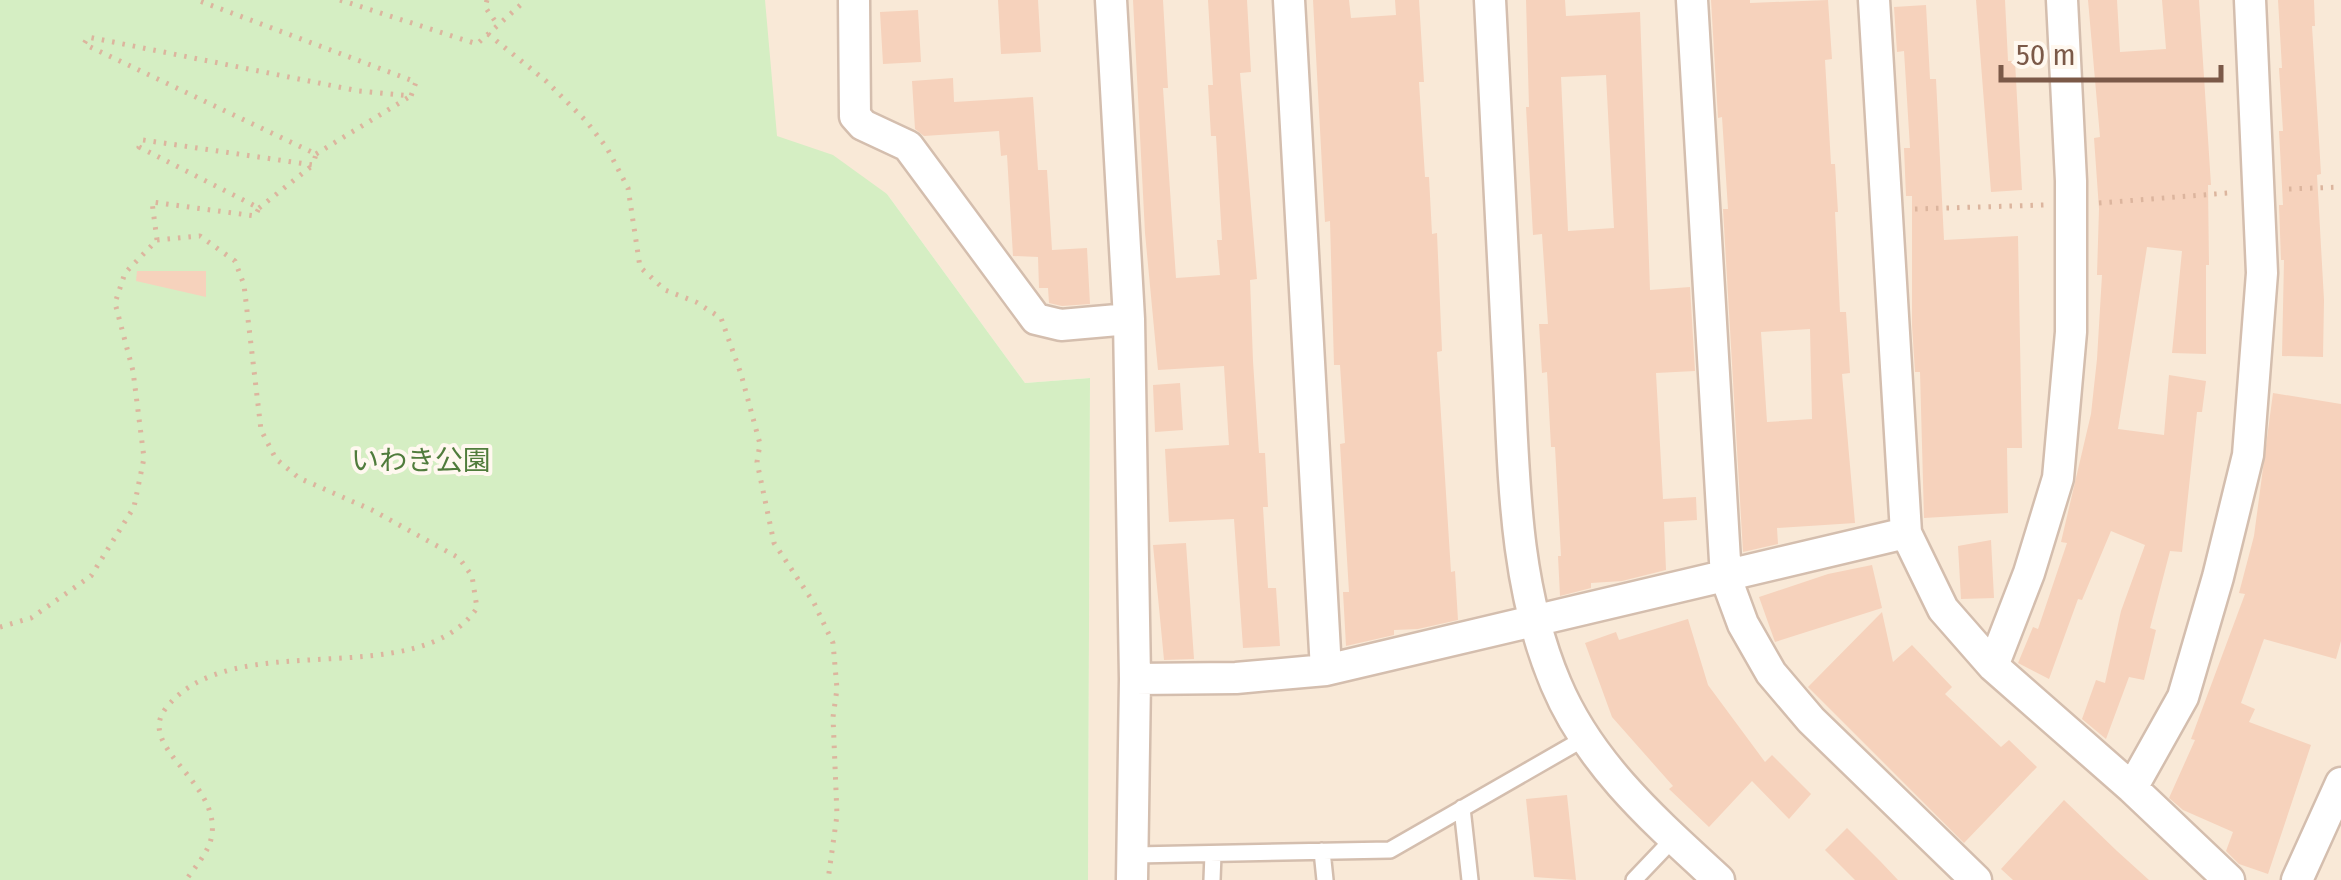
<svg xmlns="http://www.w3.org/2000/svg" width="2341" height="880" viewBox="0 0 2341 880" font-family="'Fira Sans Condensed','Noto Sans JP',sans-serif">
	<rect width="100%" height="100%" fill="#fef5e7"/>
	<!-- residential -->
	<path fill="#f9e9d7" d="M374,0H2341V880H1088L1090,378L1025,383L887,194Z"/>
	<!-- green -->
	<path fill="#d5eec3" d="M0,0H765L777,136L833,155L887,194L1025,383L1090,378L1088,880H0Z"/>
	<!-- building -->
	<path fill="#f6d2bc" fill-rule="evenodd" d="M998,0H1038L1041,52L1001,54Z
		M1133,0H1163L1168,88H1163L1176,278L1220,275L1217,240H1222L1216,136H1211L1208,85H1213L1208,0H1247L1251,72L1240,73L1257,279L1250,280L1253,361L1259,453H1265L1268,507H1263L1268,588H1276L1280,646L1243,648L1234,519L1169,522L1165,449L1229,445L1224,366L1158,370L1145,233Z
		M1313,0H1349L1351,18L1396,15L1395,0H1419L1424,82H1419L1425,177H1429L1432,234L1437,233L1442,351L1437,352L1451,572L1455,571L1458,620L1418,629L1394,630V635L1346,646L1343,592H1349L1340,444L1345,443L1340,365H1334L1330,221L1325,222Z
		M1526,0H1565L1566,16L1640,12L1650,290L1690,287L1695,371L1656,373L1663,499L1696,497L1697,520L1664,522L1666,570L1622,581L1591,583V588L1560,596L1558,556H1561L1555,447H1551L1547,372L1542,373L1539,324H1548L1542,234L1533,235L1526,107H1529ZM1606,75L1614,228L1568,231L1561,77Z
		M1711,0H1750V3L1828,0L1832,59L1825,60L1831,164H1835L1838,212H1835L1840,312H1846L1850,373L1842,374L1855,523L1777,528L1778,544L1743,552L1723,209H1728L1722,117L1718,118ZM1810,329L1812,419L1767,422L1761,332Z
		M1976,0H2005L2008,61H2015L2022,190L1991,192Z
		M2088,0H2117L2120,52L2166,49L2162,0H2199L2211,185H2208L2209,265H2206V354L2172,353L2182,251L2147,247L2118,429L2164,435L2169,375L2206,381L2202,412H2197L2182,552L2170,551L2150,628L2156,630L2144,680L2129,677L2106,739L2082,719L2096,680L2105,683L2121,611L2145,545L2111,531L2082,600L2078,599L2049,679L2018,663L2033,627L2038,629L2067,543L2061,542L2091,414L2097,359L2102,275H2097L2099,209L2094,138L2100,137Z
		M2278,0H2314L2315,26H2312L2321,174L2317,175L2324,300L2323,357L2282,356L2284,260H2281L2279,205H2283L2279,131H2283L2279,68H2282Z
		M1926,5L1930,79H1936L1944,240L2018,236L2022,448H2007L2008,513L1924,518L1920,372H1915L1912,325V196H1906L1904,148H1910L1904,51L1897,52L1894,7Z
		M918,10L921,62L883,64L880,12Z
		M953,78L954,102L1033,97L1038,170H1047L1052,250L1087,248L1090,304L1062,306L1049,303L1048,288H1039L1038,257L1013,256L1007,155L1001,156L999,131L924,136L915,129L912,81Z
		M137,271H206V297L136,281Z
		M1180,383L1183,430L1155,432L1153,385Z
		M2273,393L2341,404V641L2336,659L2264,639L2241,703L2255,709L2249,722L2311,745L2268,874L2239,864L2226,851L2233,832L2183,810L2169,798L2195,740L2191,739L2245,594L2239,593L2254,536Z
		M1991,540L1994,598L1961,599L1958,546Z
		M1186,543L1194,659L1164,660L1153,545Z
		M1872,565L1882,608L1775,642L1759,597L1828,574Z
		M1882,612L1893,662L1912,645L1952,687L1945,694L2001,747L2009,740L2037,767L1964,843L1808,687Z
		M1688,619L1708,685L1765,762L1772,755L1811,794L1789,819L1752,781L1709,827L1669,789L1673,786L1612,717L1585,643L1616,632L1619,640Z
		M1567,795L1576,880L1534,877L1526,799Z
		M2064,800L2117,851L2149,880H2013L2001,869Z
		M1847,828L1881,862L1898,880H1855L1825,850Z"/>
	<g fill="none" stroke-linecap="round" stroke-linejoin="round">
		<defs>
			<path id="lane" d="M1462,808L1470,880
				M1322,851L1325,880
				M1135,855L1390,850L1585,738
				M1212,880L1213,854
				M1634,880L1674,838"/>
			<path id="street" d="M854,0L855,116L863,125L908,146L1036,319L1061,325L1129,319
				M1111,0L1129,319L1135,679L1236,678L1326,670L1906,533L1943,609L1993,666L2132,788L2229,880
				M1289,0L1326,670
				M1490,0C1496,119 1502,237 1508,356C1514,465 1512,581 1556,684C1590,765 1656,822 1719,880
				M1692,0L1726,578L1743,624L1771,673L1811,720L1976,880
				M1874,0L1906,533
				M1993,666L2029,573L2058,478L2071,332V181L2062,0
				M2132,788L2183,697L2218,577L2248,455L2262,273L2250,0
				M1132,880L1135,679
				M2297,880L2341,783"/>
		</defs>
		<!-- lane casing -->
		<use href="#lane" stroke="#d4beae" stroke-width="20"/>
		<!-- street casing -->
		<use href="#street" stroke="#d4beae" stroke-width="35"/>
		<!-- path -->
		<path stroke="#dcb59e" stroke-width="5" stroke-dasharray="2.5 8" stroke-linecap="butt" d="M340,0L477,44L526,0
			M487,0L485,7L498,25
			M488,34L546,81L586,121L607,148L628,188L640,267L665,290L696,302L721,318L741,374L760,444L757,462L774,543L814,603L833,643L837,689L833,717L837,815L828,880
			M316,154L409,97
			M2289,189L2341,187
			M2099,203L2228,193
			M259,208L313,165
			M1915,209L2044,205
			M157,240L152,202L255,216L259,208L139,147L143,140L313,165L316,154L84,44L88,37L359,91L411,96L416,82L197,0
			M0,627L31,618L91,576L134,507L144,458L133,371L115,303L125,273L157,240L200,236L235,261L244,285L261,430L276,459L299,478L372,510L459,558L472,576L477,608C416,696 233,623 166,708C135,747 219,781 212,834C210,851 195,867 186,880"/>
		<!-- lane -->
		<use href="#lane" stroke="#fff" stroke-width="15"/>
		<!-- street -->
		<use href="#street" stroke="#fff" stroke-width="30"/>
	</g>
	<g text-anchor="middle" stroke-width="8" stroke-linejoin="round" paint-order="stroke">
		<!-- park labels -->
		<g font-size="28" fill="#507c3c" stroke="#fff8ef">
			<text x="421" y="470">いわき公園</text>
		</g>
	</g>
	<!-- scale -->
	<path d="M2001 65v15h220v-15" fill="none" stroke="#7b5948" stroke-width="5"/>
	<text x="2016" y="65" font-size="30" fill="#7b5948" stroke="#fff8ef" stroke-width="8" paint-order="stroke">50 m</text>
</svg>
